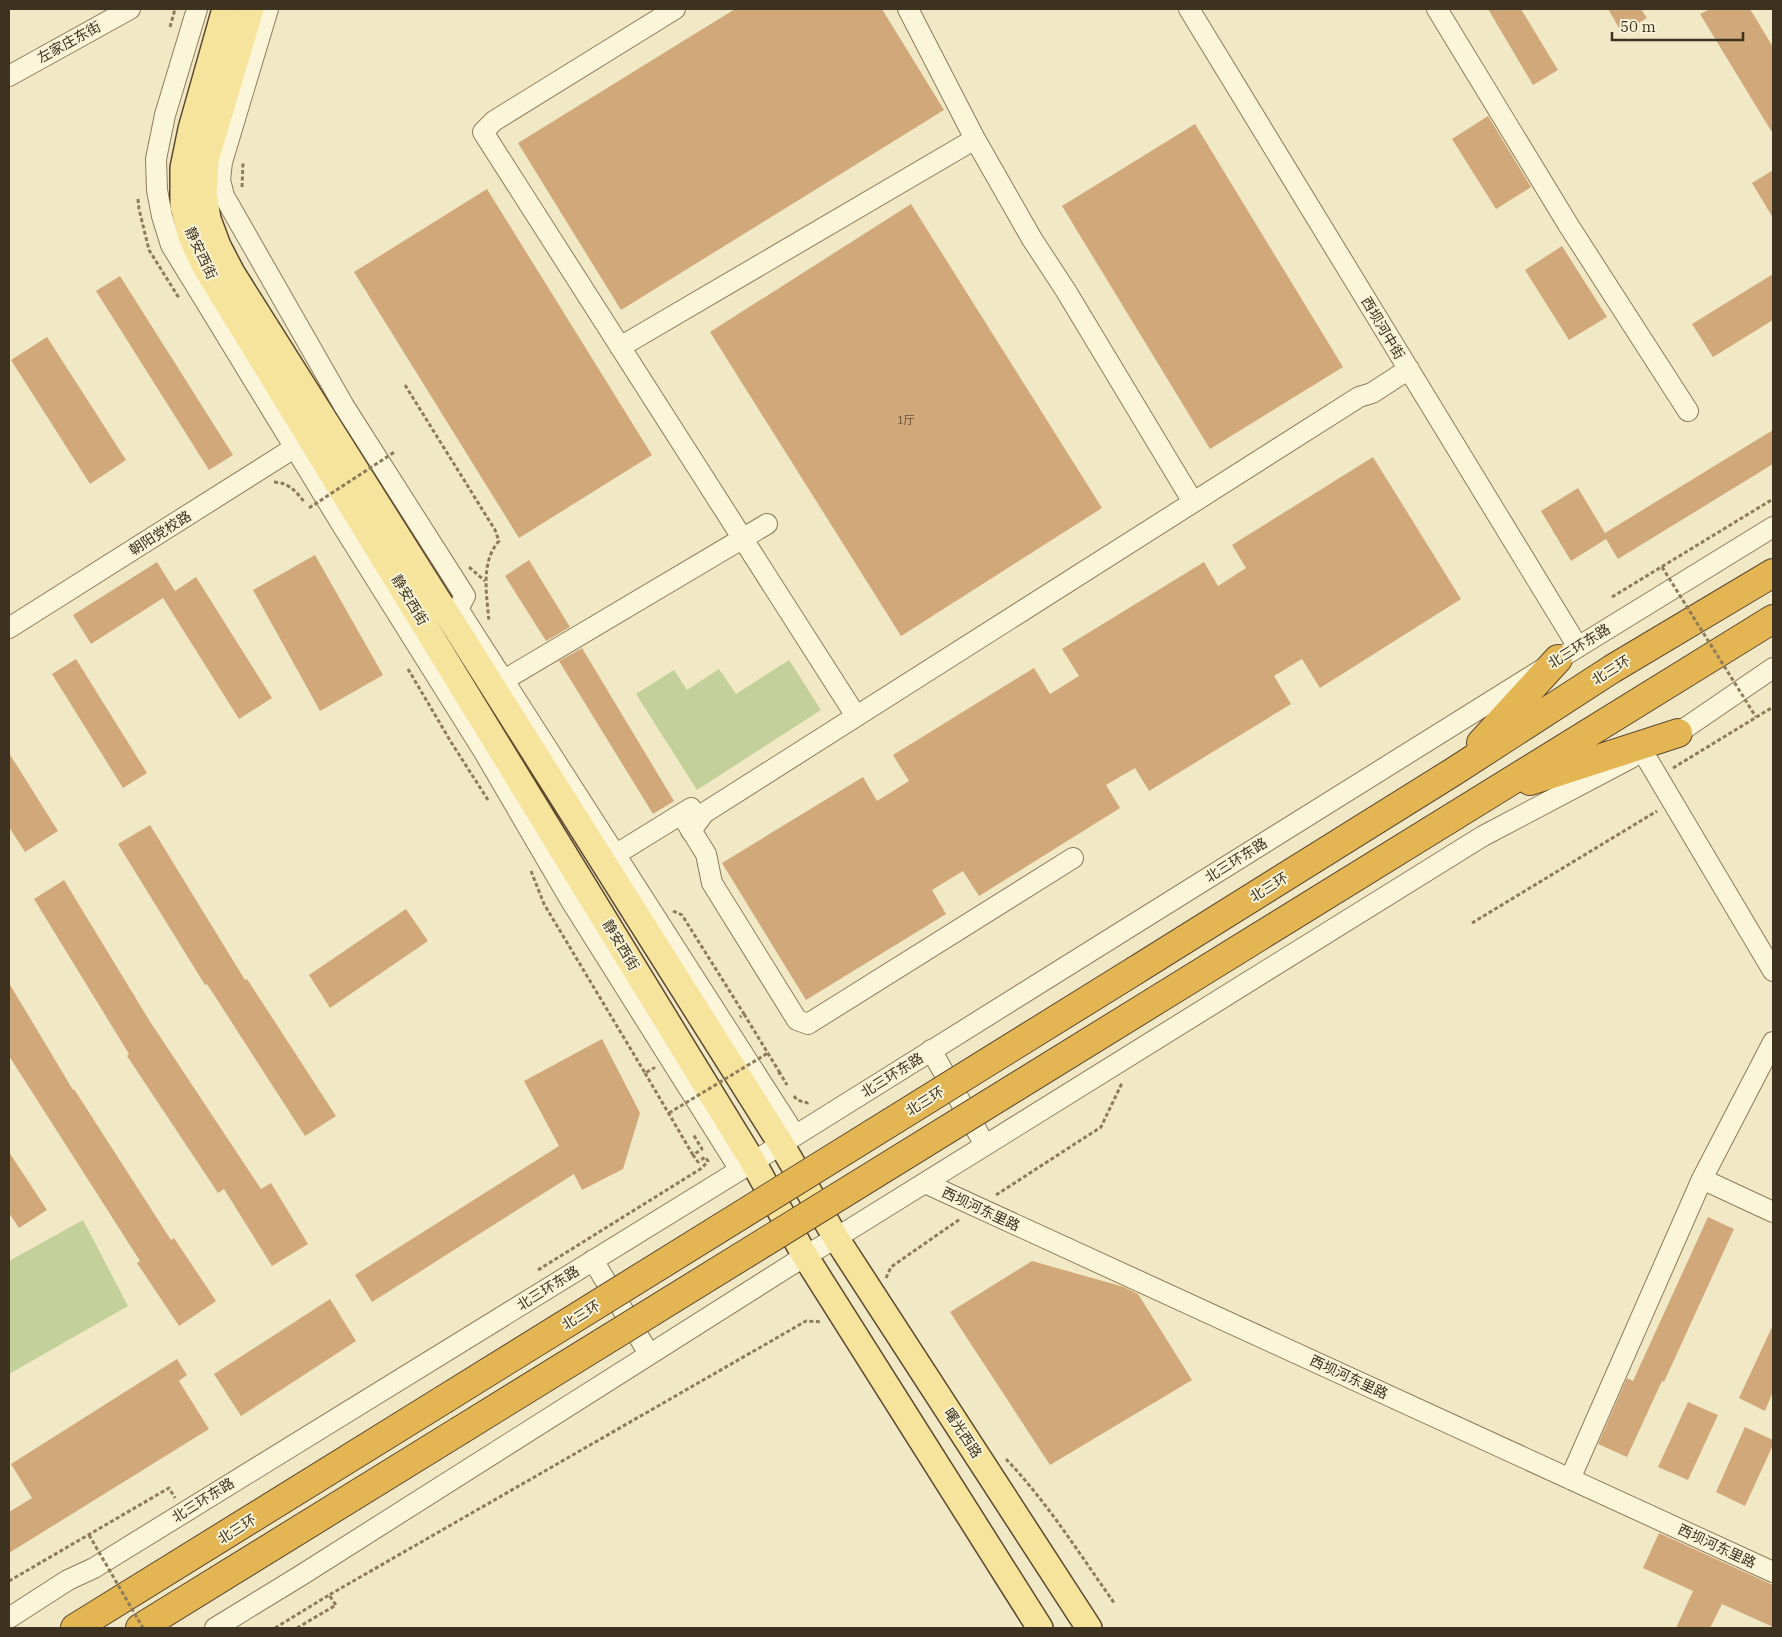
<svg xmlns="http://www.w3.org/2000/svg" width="1782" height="1637" viewBox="0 0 1782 1637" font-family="'IBM Plex Serif','Noto Sans SC',serif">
	<rect width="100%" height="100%" fill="#f1e9c6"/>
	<!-- green -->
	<path fill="#c3d099" d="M789,660L821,710L697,790L636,694L674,670L687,690L719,669L736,694Z
		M83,1220L128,1306L9,1374V1261Z"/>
	<!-- building -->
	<path fill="#d1a87a" d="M735,9H882L944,110L621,310L518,143Z
		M1488,9H1521L1558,70L1533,85Z
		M1608,9H1641L1647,18L1622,33Z
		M1710,9H1750L1773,47V134L1700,14Z
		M1488,116L1531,187L1496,209L1452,139Z
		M1195,124L1343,367L1210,449L1062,206Z
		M1773,170V218L1752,183Z
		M487,189L652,455L519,538L354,272Z
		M911,204L1102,508L901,636L710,332Z
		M1562,246L1607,317L1569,340L1525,270Z
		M1773,274V320L1713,357L1692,324Z
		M120,276L233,455L209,470L96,291Z
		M47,337L126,460L90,484L11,360Z
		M1773,430V464L1618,559L1606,539L1571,561L1541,511L1578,488L1605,533Z
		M1373,457L1461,599L1320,688L1302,659L1274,676L1291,704L1149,791L1135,768L1106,785L1120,808L979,896L963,871L932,890L946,914L806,1000L722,863L863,777L877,801L909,781L893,755L1034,668L1050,694L1079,676L1062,649L1204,562L1218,586L1246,568L1232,545Z
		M315,555L383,675L320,711L253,590Z
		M529,560L570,627L546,641L505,576Z
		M157,562L175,591L196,577L272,698L239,719L163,598L91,644L73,615Z
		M582,648L674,801L653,814L559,661Z
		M76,659L147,773L123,788L52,674Z
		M9,753L58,831L25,852L9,827Z
		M150,825L245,980L247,979L336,1116L305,1136L207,984L205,985L118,844Z
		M64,880L149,1020L261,1189L271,1183L308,1244L272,1266L224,1189L218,1193L127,1056L129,1054L34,899Z
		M406,909L428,941L330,1008L309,975Z
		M9,983L73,1090L74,1089L171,1240L174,1238L216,1301L179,1326L137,1263L140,1261L9,1056Z
		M602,1039L640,1113L623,1169L582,1190L574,1174L372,1302L355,1275L559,1146L524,1081Z
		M9,1152L47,1210L19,1228L9,1213Z
		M1708,1217L1734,1229L1664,1382L1662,1381L1627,1457L1598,1444L1627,1378L1633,1381Z
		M1032,1261L1124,1287L1138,1294L1192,1380L1050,1465L950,1312Z
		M330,1299L356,1341L241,1416L214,1374Z
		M1773,1325V1392L1765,1411L1739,1398Z
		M177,1359L187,1375L179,1381L209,1429L9,1553V1512L32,1498L11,1464Z
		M1688,1402L1718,1415L1688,1480L1658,1467Z
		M1745,1427L1773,1440V1445L1745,1506L1716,1492Z
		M1659,1533L1773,1585V1627L1722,1604L1710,1628H1676L1693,1591L1643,1568Z"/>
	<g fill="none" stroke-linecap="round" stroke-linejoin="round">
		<defs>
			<path id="minor" d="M197,9L165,115L156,159L157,190L162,216L171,245L342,525L484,752L571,901L740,1170
				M268,9L222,162L220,180L224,196L344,406L465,596L458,609L795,1135
				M675,9L494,121L483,132L856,716
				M908,9L975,139L1032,239L1066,291L1193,502
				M1189,9L1578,647
				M1437,9L1569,226L1688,411
				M9,76L130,9
				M620,347L975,139
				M9,628L305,441
				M494,686L767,524
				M1666,740L1678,733L1773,668
				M1643,752L1773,971
				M681,814L706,854L712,883L797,1020L808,1024L1073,858
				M691,831L704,813L1359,397L1372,393L1409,369
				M605,861L691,808
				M931,1050L985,1145
				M1702,1179L1773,1212
				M925,1183L1773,1572
				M593,1260L649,1354
				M1570,1479L1702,1179L1773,1042
				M9,1618L68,1580L94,1568L753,1162L1578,647L1773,527
				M215,1628L300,1576L805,1256L836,1238L1483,836L1631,758"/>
			<path id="major" d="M225,9L191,129L183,168V206L191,237L204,265L753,1162L805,1256L1040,1628
				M251,9L206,160L204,194L208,219L218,246L232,273L781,1144L836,1238L1089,1628"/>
			<path id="highway" d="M1481,743L1558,659
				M1530,781L1678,733
				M1136,970L1453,772L1612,669L1773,573
				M1155,1001L1773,619
				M75,1628L443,1400
				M140,1628L459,1431"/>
		</defs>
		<!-- minor casing -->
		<use href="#minor" stroke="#8e7b5a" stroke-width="22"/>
		<!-- major casing -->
		<use href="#major" stroke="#5c482e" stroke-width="28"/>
		<!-- highway casing -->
		<use href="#highway" stroke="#5c482e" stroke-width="30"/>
		<!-- path -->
		<path stroke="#8e7b5a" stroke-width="3" stroke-dasharray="4 2.5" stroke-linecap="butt" d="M170,27L175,9
			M242,187L243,163
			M138,199L139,209L149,250L179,298
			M405,385L495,530L499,541C480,562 487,596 489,622
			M274,482C289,483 296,491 305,503
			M469,567L485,581
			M1612,597L1773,499
			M408,669L451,742L488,800
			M1673,768L1773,707
			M531,871L544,904L645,1073L654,1068V1069
			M673,911L682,915L744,1014L740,1017
			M1472,923L1657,811
			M744,1014L780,1073
			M645,1073L693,1155
			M778,1074L780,1073L787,1085
			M794,1096L797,1100L808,1103L810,1102
			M996,1195L1101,1127L1122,1083
			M538,1270L702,1168L708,1161L705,1157L698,1162L693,1155L702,1149L693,1134
			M886,1278L891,1267L960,1219
			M1006,1459C1048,1503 1080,1555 1115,1604
			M9,1581L169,1488L175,1498
			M275,1628L329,1595
			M297,1628L336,1605L329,1595L806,1321L822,1322"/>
		<!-- minor -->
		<use href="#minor" stroke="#fbf5da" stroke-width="20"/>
		<!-- major -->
		<use href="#major" stroke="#f6e49c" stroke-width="25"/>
		<!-- highway -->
		<use href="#highway" stroke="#e4b553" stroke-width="28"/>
		<defs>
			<path id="highway-bridge" d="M443,1400L1136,970
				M459,1431L1155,1001"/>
		</defs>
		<!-- highway-bridge casing -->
		<use href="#highway-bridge" stroke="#5c482e" stroke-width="30" stroke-linecap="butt"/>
		<!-- path-bridge -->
		<path stroke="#8e7b5a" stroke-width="3" stroke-dasharray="4 2.5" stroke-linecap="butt" d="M309,508L396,451
			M1662,567L1756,717
			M669,1113L768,1053
			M89,1535L143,1628"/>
		<!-- highway-bridge -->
		<use href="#highway-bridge" stroke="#e4b553" stroke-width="28"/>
	</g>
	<g text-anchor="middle" stroke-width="4" stroke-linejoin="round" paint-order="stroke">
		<!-- number labels -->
		<g font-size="11" fill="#624f36">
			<text x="906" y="424">1厅</text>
		</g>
		<!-- street labels -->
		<g font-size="14" fill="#3d311f" stroke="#f8f2d6">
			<text transform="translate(69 42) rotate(-29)" y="5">左家庄东街</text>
			<text transform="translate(201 253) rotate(65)" y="5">静安西街</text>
			<text transform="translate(1383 328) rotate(59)" y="5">西坝河中街</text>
			<text transform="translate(160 533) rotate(-32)" y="5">朝阳党校路</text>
			<text transform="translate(410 600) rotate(59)" y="5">静安西街</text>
			<text transform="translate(1579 646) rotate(-32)" y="5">北三环东路</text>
			<text transform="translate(1611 670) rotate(-32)" y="5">北三环</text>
			<text transform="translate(1236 860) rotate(-32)" y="5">北三环东路</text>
			<text transform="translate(1269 887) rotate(-32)" y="5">北三环</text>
			<text transform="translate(621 945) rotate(59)" y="5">静安西街</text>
			<text transform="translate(892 1075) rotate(-32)" y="5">北三环东路</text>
			<text transform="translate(925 1101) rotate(-32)" y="5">北三环</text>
			<text transform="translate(981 1209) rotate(25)" y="5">西坝河东里路</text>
			<text transform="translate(548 1288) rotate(-32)" y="5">北三环东路</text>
			<text transform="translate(581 1315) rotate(-32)" y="5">北三环</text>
			<text transform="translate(1349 1377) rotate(25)" y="5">西坝河东里路</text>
			<text transform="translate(963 1433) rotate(57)" y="5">曙光西路</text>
			<text transform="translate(203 1500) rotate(-32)" y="5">北三环东路</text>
			<text transform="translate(237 1529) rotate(-32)" y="5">北三环</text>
			<text transform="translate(1717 1546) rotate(25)" y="5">西坝河东里路</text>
		</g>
	</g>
	<!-- border -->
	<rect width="1782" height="1637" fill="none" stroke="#3d311f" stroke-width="20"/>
	<!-- scale -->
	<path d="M1612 32v8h131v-8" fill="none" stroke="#3d311f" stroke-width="2.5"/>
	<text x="1620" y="32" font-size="15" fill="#3d311f" stroke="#f8f2d6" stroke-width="4" paint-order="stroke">50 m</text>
</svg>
